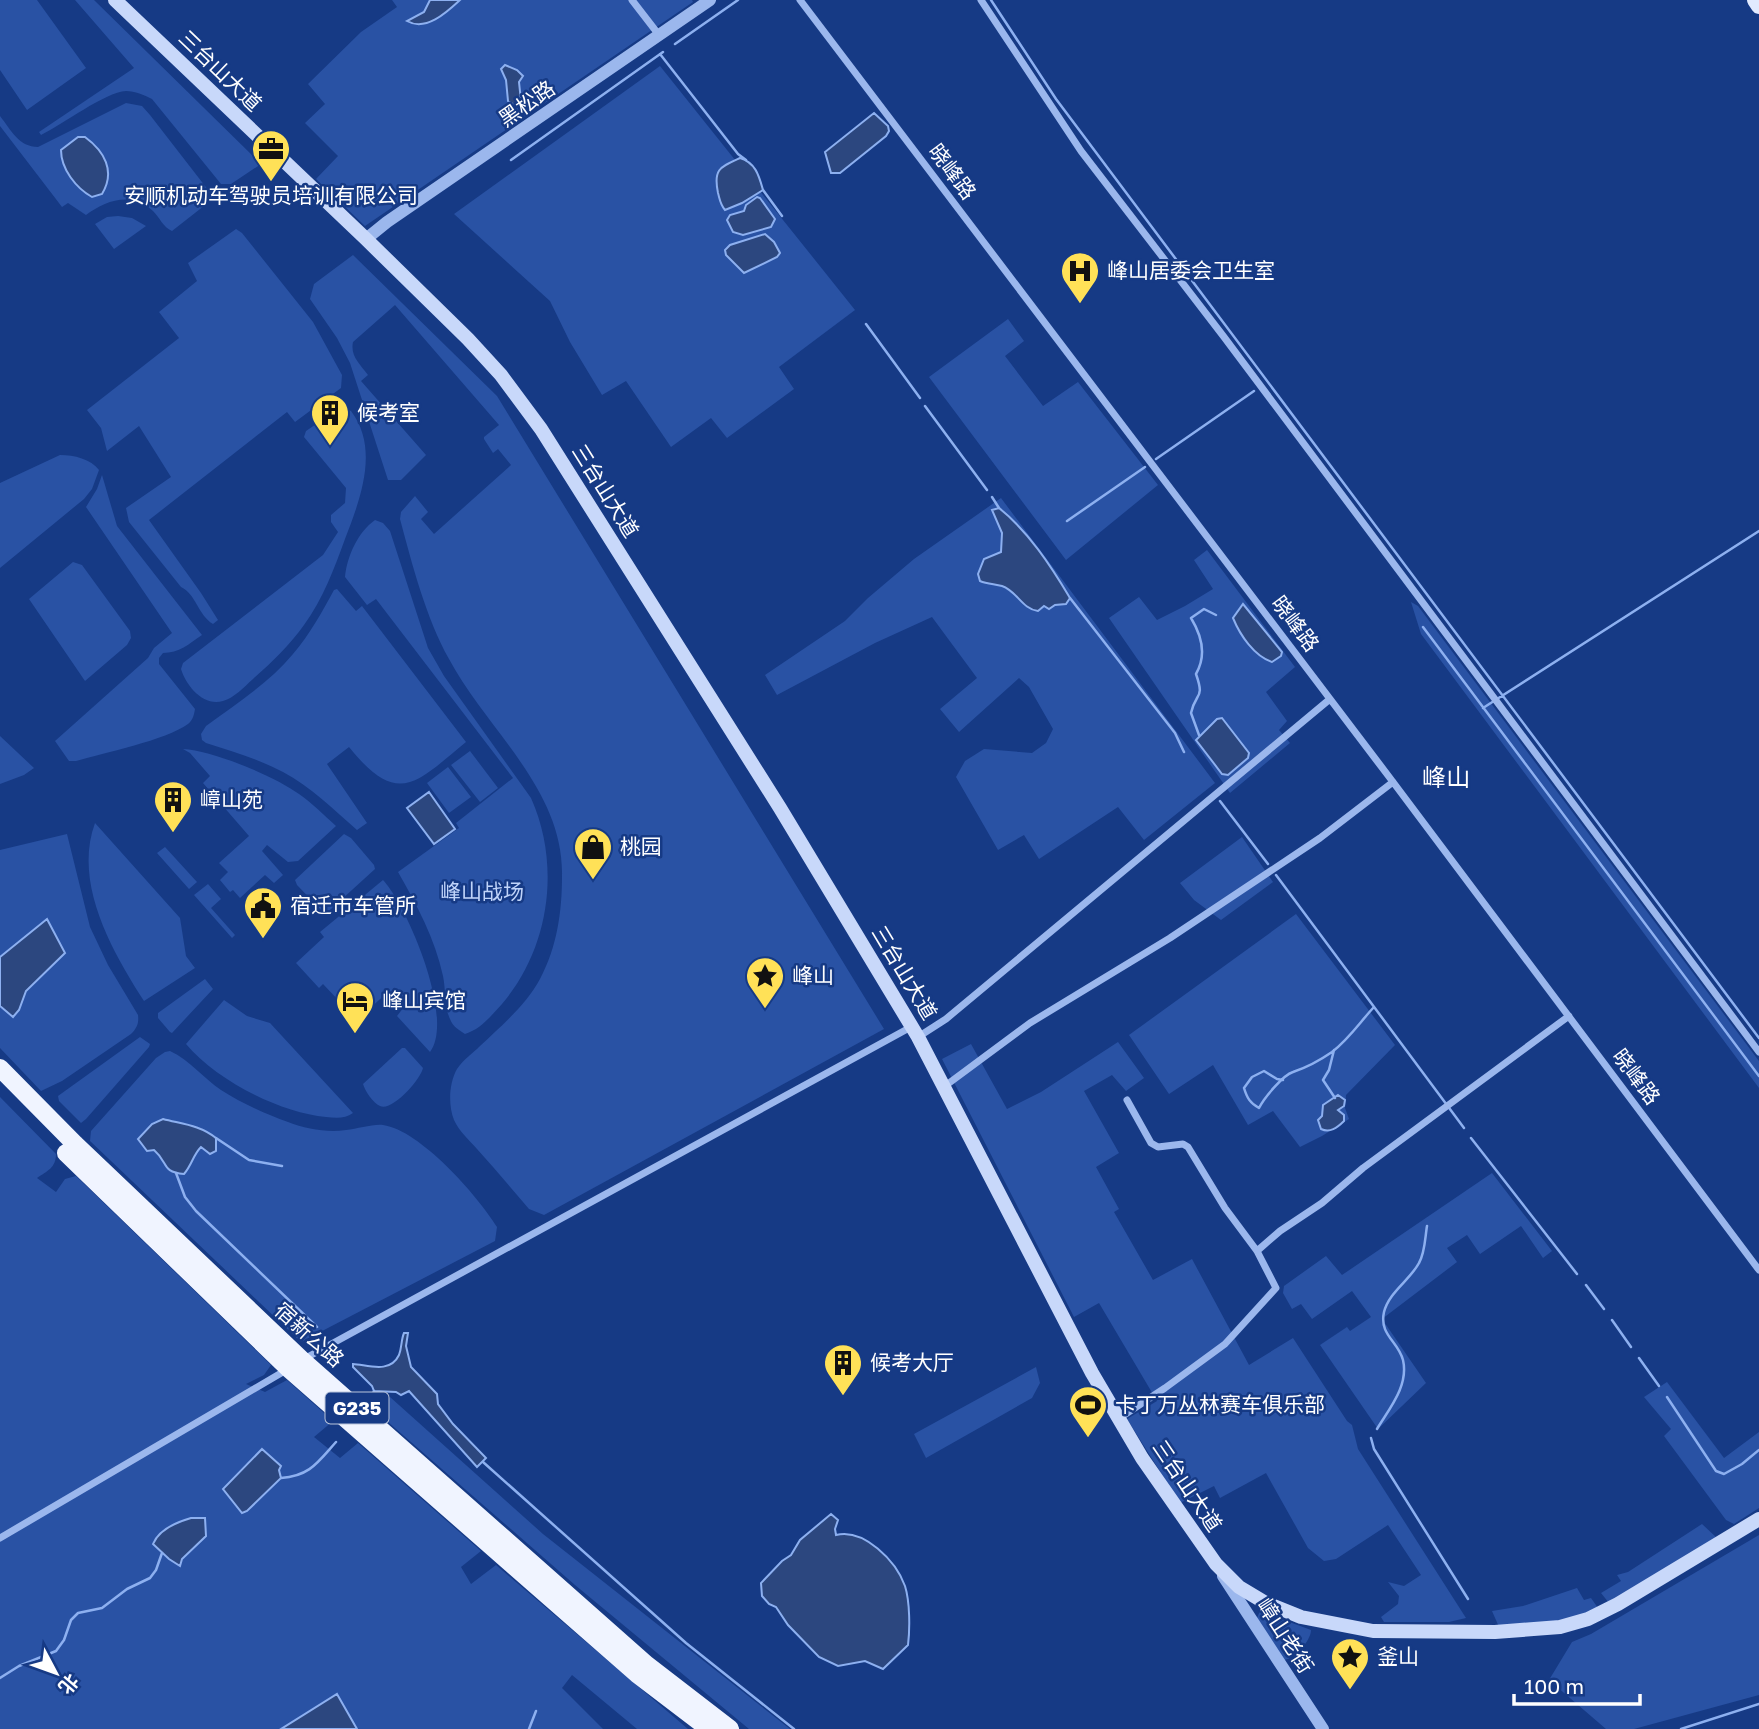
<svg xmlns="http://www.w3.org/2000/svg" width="1759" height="1729" viewBox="0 0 1759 1729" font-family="'Golos Text','Noto Sans SC',sans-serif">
	<rect width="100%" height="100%" fill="#163a85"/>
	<!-- green -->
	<path fill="#2952a4" d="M0,0H37L86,68L27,110L0,70Z
		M75,0H94L261,164L231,184H221L152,99C144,95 135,91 126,91C105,92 62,125 41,135L39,132L134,68Z
		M392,0H692L693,2L365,226L316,179L338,156L305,123L325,104L308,84L361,32L397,7Z
		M660,66L855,310L779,367L794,389L727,438L711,418L671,447L626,381L602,395L570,342L550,301L454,214Z
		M126,103L142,106L150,115L212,195L209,202L172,231C163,227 160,218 153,211C132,191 106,200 86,215L68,203L62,207L0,126V116C11,130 19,147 38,147Z
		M118,216L132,218L146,226L114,249L95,224L107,217Z
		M236,229L242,233L313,322L342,375L341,388L295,422L287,412L149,520L201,593L218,620L213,624C198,615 196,594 181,587L129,522L126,508L171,477L139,426L107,451L101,428L87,410L179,338L159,312L197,281L188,263Z
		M353,255L497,396L884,1029L544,1215L529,1209C512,1189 495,1169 477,1149C469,1140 459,1131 454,1120C448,1105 449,1083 457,1069C463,1060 473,1053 480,1046C501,1026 526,1005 540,979C557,947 562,912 562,876C564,790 487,730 449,659C426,618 412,564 400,519L401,512L415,496L428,512L421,519L434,534L511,465L498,449L493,453L484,439V437L499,425L395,305L353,342C350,356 360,364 368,375L361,381L426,455L401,480H388L350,363L337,338L310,299L314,284Z
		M1008,319L1024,341L1005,356L1043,406L1078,382L1158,485L1066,560L929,377Z
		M341,407L351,411C380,449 360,500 345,539C334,569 323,599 304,625C290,645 271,663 253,679C244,687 234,698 223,701C204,707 186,686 181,669L183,663L323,555L338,532L331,522V515L345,503L346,488L304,437L306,431Z
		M60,455C74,455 91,459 99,470L92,489L84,499L0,568V483Z
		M102,475L117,526L202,635C189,644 179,653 163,653L159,658V664L195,709C194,715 193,720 188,724C166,740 104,753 76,761H69L55,741L148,658L154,648L172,633L86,507L97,489Z
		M1001,498L1215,783L1144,840L1118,807L1039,859L1024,835L998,850L956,777L965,761L984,749L1032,753L1046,743L1053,729L1029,687L1019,678L959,732L940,709L977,678L932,617L875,643L777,695L765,675L845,621L868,598L914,559Z
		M375,520L383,523L390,531L428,648L444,676L531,798C561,865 550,948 502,1004C491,1016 481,1029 465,1034C459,1030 453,1027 450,1019C444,1007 446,990 443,976C435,939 417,905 398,872L459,828L456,823L513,778L376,599L367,605L345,577C347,556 358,532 375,520Z
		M1207,550L1295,667L1266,692L1287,721L1279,730L1290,743L1230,793L1109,618L1139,597L1157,620L1185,606L1213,589L1194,560Z
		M73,562L82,565L130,631L131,638L127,645L85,681L29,599Z
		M337,589L356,611L362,606L466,742C416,783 398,808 349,747L327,764L367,823L357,830C334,810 310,786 283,772C258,759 232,751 206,743L202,740L201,734L206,726C236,704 269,683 293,654C310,634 322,612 334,590Z
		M1411,602L1418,606L1759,1061V1088L1421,634Z
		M0,736L34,768L24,775L0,784Z
		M183,749C214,751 274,776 299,794C312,803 324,815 336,826L298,861L288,862L267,845L262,851L283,875L274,883L265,875L240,898L233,890L230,892L220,880L228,872L219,863L249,836L203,783L210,776L190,753Z
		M470,751L498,788L480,802L451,765Z
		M448,767L471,797L449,813L427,783Z
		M95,823L180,918L186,956L195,968L144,1001C112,951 73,883 95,823Z
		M67,834L90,927L108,965L138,1015C139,1023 137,1028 131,1034L62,1081L41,1091L0,1048V850Z
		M344,834L351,838L374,865L375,869L330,910L323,912L297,885L295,880Z
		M1242,837L1273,882L1221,920L1194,900L1180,883Z
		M165,847L197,882L189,889L157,853Z
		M383,880C408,907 455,1019 430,1052L397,1016L404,1007L389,991L357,1020L323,984L319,988L296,963L324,937L320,932Z
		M208,884L221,899L211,908L235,935L232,938L194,895Z
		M1296,914L1395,1045L1346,1095L1345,1108L1349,1119L1322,1136L1300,1147L1273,1111L1248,1125L1213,1065L1169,1094L1129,1035Z
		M205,979L213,989L172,1033L170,1032L158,1018V1013Z
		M224,1000L247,1016L270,1023L353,1113C345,1119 336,1118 326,1117C280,1113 216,1080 186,1044Z
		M140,1037L150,1044L149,1047L86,1119L81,1123L59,1101L58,1096Z
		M1118,1042L1144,1078L1126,1091L1112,1075L1084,1091L1119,1153L1096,1167L1119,1209L1114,1212L1153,1280L1192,1259L1249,1365L1293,1338L1347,1421L1352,1425L1358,1449L1466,1618L1449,1622H1384L1381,1617L1398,1604L1399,1596L1388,1582L1404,1586L1421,1575L1388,1525L1336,1559L1324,1561L1308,1548L1266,1473L1220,1498L1214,1486L1180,1503L1127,1419L1157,1401L1099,1303L1074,1317L942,1059L971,1044L1007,1109L1041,1092Z
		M402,1048H405L423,1068C421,1079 392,1112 380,1106C373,1103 365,1091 363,1084Z
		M170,1051C190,1060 203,1078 221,1090C241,1103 266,1114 288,1122C306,1129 328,1133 346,1130C358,1129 372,1124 383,1125C420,1130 478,1196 497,1227L495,1241L301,1342L90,1141L91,1131L156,1058L165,1052Z
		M0,1097L56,1154C56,1168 47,1171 37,1178L56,1192L65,1179L76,1176L271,1365L264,1375L246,1384L265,1392L287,1380L333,1421L314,1437L340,1458L358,1443L481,1551L461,1567L471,1584L496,1565L688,1729H637L572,1675L562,1688L603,1729H0Z
		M1492,1173L1552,1251L1543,1258L1521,1226L1480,1254L1467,1235L1447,1248L1457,1262L1382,1319L1426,1383L1378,1429L1320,1345L1347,1327L1350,1331L1371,1317L1352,1291L1312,1319L1301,1304L1292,1309L1283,1293L1284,1286L1326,1256L1342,1275Z
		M1036,1367L1040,1383L1032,1398L926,1458L914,1434Z
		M1667,1382L1724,1458L1759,1432V1508L1734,1524L1726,1520L1664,1436L1671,1429L1644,1397Z
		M390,1397L543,1534L790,1729H749L575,1585L380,1415Z
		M1702,1524L1717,1538L1609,1603L1601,1593L1621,1581L1617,1575L1628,1572Z
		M1759,1535V1695L1634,1729H1606L1549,1680L1572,1642L1591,1634Z
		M1577,1588L1584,1600L1591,1598L1598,1608L1567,1621L1499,1627L1492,1611L1523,1606Z
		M1260,1611L1311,1630C1311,1641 1294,1659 1284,1660L1257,1618Z"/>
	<!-- water -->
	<path fill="#2c477f" stroke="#8db0f0" stroke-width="2" d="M430,0H460C447,12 426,32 407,21L424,12Z
		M505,65L517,70L523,76L519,82L521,101L516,106L508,101L506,80L501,69Z
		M874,113L888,126L889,131L886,136L840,173H831L825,152Z
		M78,137H85C104,151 116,171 102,194L92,197C76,188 61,169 61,150Z
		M740,158C756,163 759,176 763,190L742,203L725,210C720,204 720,200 718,193C713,169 720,167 740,158Z
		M757,197L760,198L775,219L771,227L743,235L733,232L727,220L730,215L744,211L746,205Z
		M765,234L774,242L780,253L777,257L744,273L726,255L725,250L730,245Z
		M999,508C1028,531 1051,566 1070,598L1066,604L1055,605L1049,609L1044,606L1038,611C1022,609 1017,591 1002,586C994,584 987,584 980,581L978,574L984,559L1001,552L1002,533L992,510Z
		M1243,604L1282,652L1281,656L1272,662C1254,656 1240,635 1233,618Z
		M1222,718L1249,753L1248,758L1228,775L1222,774L1196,740L1217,719Z
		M429,792L455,829L434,844L407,808Z
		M47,919L65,953L26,991L19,1010L13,1017L0,1006V957Z
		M1338,1095L1345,1100L1344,1106L1338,1110L1344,1115V1121C1337,1128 1330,1133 1321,1129L1318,1120L1322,1116L1323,1105Z
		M163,1119C182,1124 200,1125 216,1138V1151L210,1154L201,1147C193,1155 192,1165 184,1174C161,1172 169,1163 154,1150L147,1151L138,1139L152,1124Z
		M404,1333H408L406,1346L411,1367L437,1394L438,1404L453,1424L486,1458L477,1467L409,1391L401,1395L396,1392L374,1391L372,1386L353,1367V1364C368,1365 390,1374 399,1355C402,1347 401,1340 404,1333Z
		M262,1449L281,1466L279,1470L281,1478L247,1511L242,1513L223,1489Z
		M831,1514L838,1520L835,1529L836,1535C864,1528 896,1561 905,1586C910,1602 910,1629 908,1645L883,1669L865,1661L838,1666L819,1657L788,1625L776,1607L769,1604L762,1596L761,1583L782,1561L791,1555L800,1540Z
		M191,1518H205L206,1536L182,1559L180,1566L169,1559L153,1544C159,1529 177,1522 191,1518Z
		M337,1694L357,1729H281Z"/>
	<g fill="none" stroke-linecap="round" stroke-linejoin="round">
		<!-- stream -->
		<path stroke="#8db0f0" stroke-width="2.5" d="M991,0L1056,99L1759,1038
			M675,44L738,0
			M660,54L738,154L746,160
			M511,160L663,52
			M763,190L782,216
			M866,324L920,398
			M925,406L987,490
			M1156,459L1254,391
			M992,497L999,508
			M1067,521L1145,467
			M1070,598L1175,733L1184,752
			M1423,627L1759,1076
			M1483,708L1759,531
			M1199,735L1191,713C1196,691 1205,700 1196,674C1207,655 1202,636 1191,618L1204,609L1216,615
			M1220,801L1268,864
			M1276,875L1464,1128
			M1334,1050L1329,1070L1323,1080L1335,1098
			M1283,1080L1277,1079L1264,1071L1252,1077L1244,1088C1247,1098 1250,1103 1259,1108C1264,1098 1283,1075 1293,1072C1308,1067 1319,1061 1332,1052C1349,1039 1360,1022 1374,1007
			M216,1138L249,1160L282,1166
			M1471,1138L1577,1274
			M176,1173L185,1197L196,1211L317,1327
			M1586,1285L1604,1309
			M1612,1320L1631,1347
			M1639,1358L1659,1386
			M1667,1397L1716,1471L1724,1474L1742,1464L1759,1450
			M367,1406L374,1391
			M1377,1429C1389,1409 1409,1386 1403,1360C1398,1341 1379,1335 1384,1312C1389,1292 1410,1280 1419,1263C1425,1253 1425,1238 1427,1226
			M1371,1438L1374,1449L1468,1599
			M483,1462L686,1643L794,1729
			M281,1478C310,1476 318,1462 336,1442
			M0,1678L19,1666L56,1651L64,1640L71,1620L78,1613L102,1608L127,1589L150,1578L156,1570L162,1553
			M529,1729L536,1711
			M1681,1729L1759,1704"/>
		<!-- minor -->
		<path stroke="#9bb7ed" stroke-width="7" d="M632,0L659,35
			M800,0L1393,782L1759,1270
			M981,0L1081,151L1224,337L1759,1052
			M918,1037L946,1019L1330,699
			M945,1086L1030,1023L1170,938L1320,838L1393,782
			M1257,1251L1280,1231L1322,1203L1363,1168L1569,1016
			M304,1359L911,1027
			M1118,1419L1165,1388L1225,1344L1276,1288L1257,1251L1225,1208L1188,1147L1183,1144L1158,1147L1151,1143L1127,1100
			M0,1538L288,1369"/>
		<!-- tertiary -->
		<path stroke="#9bb7ed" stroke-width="12" d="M366,239L387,222L710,0
			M1223,1576L1323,1729"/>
		<!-- secondary -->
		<path stroke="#c8d8fa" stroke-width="14" d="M115,0L366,239L468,339L501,375L541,429L780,808L918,1037L1092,1373L1142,1458L1216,1564L1239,1587L1264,1602L1301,1617L1373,1631L1495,1632L1560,1627L1588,1619L1618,1604L1759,1519"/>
		<!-- primary -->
		<path stroke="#e1eaff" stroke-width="16" d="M1755,0L1759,6"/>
		<!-- trunk -->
		<path stroke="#f0f4ff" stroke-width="18" d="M0,1068L75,1144L302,1360L647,1665L730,1729
			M66,1153L289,1369L637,1674L709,1729"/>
	</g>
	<!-- icons -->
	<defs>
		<symbol id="office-pin" viewBox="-11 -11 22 30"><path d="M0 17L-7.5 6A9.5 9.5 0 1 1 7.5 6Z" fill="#ffe157" stroke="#163a85"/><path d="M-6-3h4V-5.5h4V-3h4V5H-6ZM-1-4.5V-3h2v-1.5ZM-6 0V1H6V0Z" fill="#111"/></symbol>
		<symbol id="hospital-pin" viewBox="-11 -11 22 30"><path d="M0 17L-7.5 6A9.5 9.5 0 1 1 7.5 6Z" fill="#ffe157" stroke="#163a85"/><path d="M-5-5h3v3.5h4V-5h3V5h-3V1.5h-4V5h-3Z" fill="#111"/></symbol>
		<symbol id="building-pin" viewBox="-11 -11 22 30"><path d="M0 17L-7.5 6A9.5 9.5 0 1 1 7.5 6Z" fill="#ffe157" stroke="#163a85"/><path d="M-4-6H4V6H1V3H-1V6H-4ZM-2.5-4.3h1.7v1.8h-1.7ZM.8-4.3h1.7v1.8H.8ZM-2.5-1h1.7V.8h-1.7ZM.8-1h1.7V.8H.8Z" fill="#111"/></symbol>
		<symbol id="shop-pin" viewBox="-11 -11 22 30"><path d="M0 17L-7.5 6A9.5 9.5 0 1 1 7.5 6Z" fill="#ffe157" stroke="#163a85"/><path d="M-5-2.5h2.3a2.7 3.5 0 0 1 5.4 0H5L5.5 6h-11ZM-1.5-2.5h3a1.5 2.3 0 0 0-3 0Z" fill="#111"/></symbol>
		<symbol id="civic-pin" viewBox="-11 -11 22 30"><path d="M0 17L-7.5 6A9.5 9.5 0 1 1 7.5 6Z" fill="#ffe157" stroke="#163a85"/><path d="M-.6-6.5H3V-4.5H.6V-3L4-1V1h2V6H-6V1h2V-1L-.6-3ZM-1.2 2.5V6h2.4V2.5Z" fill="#111"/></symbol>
		<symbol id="sight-pin" viewBox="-11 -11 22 30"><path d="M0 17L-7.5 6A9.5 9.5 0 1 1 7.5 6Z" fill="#ffe157" stroke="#163a85"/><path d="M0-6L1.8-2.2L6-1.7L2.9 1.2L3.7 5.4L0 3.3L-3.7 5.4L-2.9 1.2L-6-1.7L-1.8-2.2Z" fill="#111"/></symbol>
		<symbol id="hotel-pin" viewBox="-11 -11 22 30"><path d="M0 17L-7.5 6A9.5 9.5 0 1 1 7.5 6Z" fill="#ffe157" stroke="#163a85"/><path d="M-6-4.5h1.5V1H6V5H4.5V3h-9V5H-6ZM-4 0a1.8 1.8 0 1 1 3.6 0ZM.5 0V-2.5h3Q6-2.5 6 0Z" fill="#111"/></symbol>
		<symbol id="stadium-pin" viewBox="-11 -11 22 30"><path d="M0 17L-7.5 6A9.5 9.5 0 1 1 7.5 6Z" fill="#ffe157" stroke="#163a85"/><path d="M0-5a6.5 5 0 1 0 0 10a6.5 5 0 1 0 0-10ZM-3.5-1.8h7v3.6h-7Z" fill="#111"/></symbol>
	</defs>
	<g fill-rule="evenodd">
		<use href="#office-pin" x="249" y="127" width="44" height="60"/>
		<use href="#hospital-pin" x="1058" y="249" width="44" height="60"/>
		<use href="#building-pin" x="308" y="391" width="44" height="60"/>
		<use href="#building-pin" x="151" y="778" width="44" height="60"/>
		<use href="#shop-pin" x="571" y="825" width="44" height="60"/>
		<use href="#civic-pin" x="241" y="884" width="44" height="60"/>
		<use href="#sight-pin" x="743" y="954" width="44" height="60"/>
		<use href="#hotel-pin" x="333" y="979" width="44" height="60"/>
		<use href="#building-pin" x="821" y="1341" width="44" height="60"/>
		<use href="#stadium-pin" x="1066" y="1383" width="44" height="60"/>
		<use href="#sight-pin" x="1328" y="1635" width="44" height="60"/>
	</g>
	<g text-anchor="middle" stroke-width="5" stroke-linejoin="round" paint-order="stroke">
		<!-- shield labels -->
		<rect fill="#163a85" stroke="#b9c4da" stroke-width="2" x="325.5" y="1392.5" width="63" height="31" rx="5"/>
		<g font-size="19" font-weight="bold" fill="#fff">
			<text x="357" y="1415">G235</text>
		</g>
		<!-- street labels -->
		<g font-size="21" fill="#fff" stroke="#163a85">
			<text transform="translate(220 71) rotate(44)" y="7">三台山大道</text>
			<text transform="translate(527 104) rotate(-35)" y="7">黑松路</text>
			<text transform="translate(952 172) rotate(53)" y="7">晓峰路</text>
			<text transform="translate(605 491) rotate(58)" y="7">三台山大道</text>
			<text transform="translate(1295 624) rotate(53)" y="7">晓峰路</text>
			<text transform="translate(904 973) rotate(59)" y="7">三台山大道</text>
			<text transform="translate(1636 1077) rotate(53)" y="7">晓峰路</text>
			<text transform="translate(309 1335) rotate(42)" y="7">宿新公路</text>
			<text transform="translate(1187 1486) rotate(56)" y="7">三台山大道</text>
			<text transform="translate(1285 1636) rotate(57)" y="7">嶂山老街</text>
		</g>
		<!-- poi labels -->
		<g font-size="21" fill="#fff" stroke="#163a85" text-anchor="start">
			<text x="271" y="203" text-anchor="middle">安顺机动车驾驶员培训有限公司</text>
			<text x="1107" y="278">峰山居委会卫生室</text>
			<text x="357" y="420">候考室</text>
			<text x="200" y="807">嶂山苑</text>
			<text x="620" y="854">桃园</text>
			<text x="290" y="913">宿迁市车管所</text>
			<text x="792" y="983">峰山</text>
			<text x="382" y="1008">峰山宾馆</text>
			<text x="870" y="1370">候考大厅</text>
			<text x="1115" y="1412">卡丁万丛林赛车俱乐部</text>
			<text x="1377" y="1664">釜山</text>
		</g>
		<!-- park labels -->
		<g font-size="21" fill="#c0d4fa" stroke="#163a85">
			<text x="482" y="899">峰山战场</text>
		</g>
		<!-- quarter labels -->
		<g font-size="24" fill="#fff" stroke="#163a85">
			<text x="1446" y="786">峰山</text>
		</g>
	</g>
	<!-- north arrow -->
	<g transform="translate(56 1673) rotate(131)" stroke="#163a85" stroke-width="5" paint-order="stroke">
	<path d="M0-5L12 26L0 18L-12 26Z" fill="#ffffff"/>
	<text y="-10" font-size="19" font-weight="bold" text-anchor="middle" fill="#ffffff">北</text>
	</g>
	<!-- scale -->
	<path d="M1514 1694v10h126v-10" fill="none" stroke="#ffffff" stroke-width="3.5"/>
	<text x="1524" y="1694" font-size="21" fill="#ffffff" stroke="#163a85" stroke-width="5" paint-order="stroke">100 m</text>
</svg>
